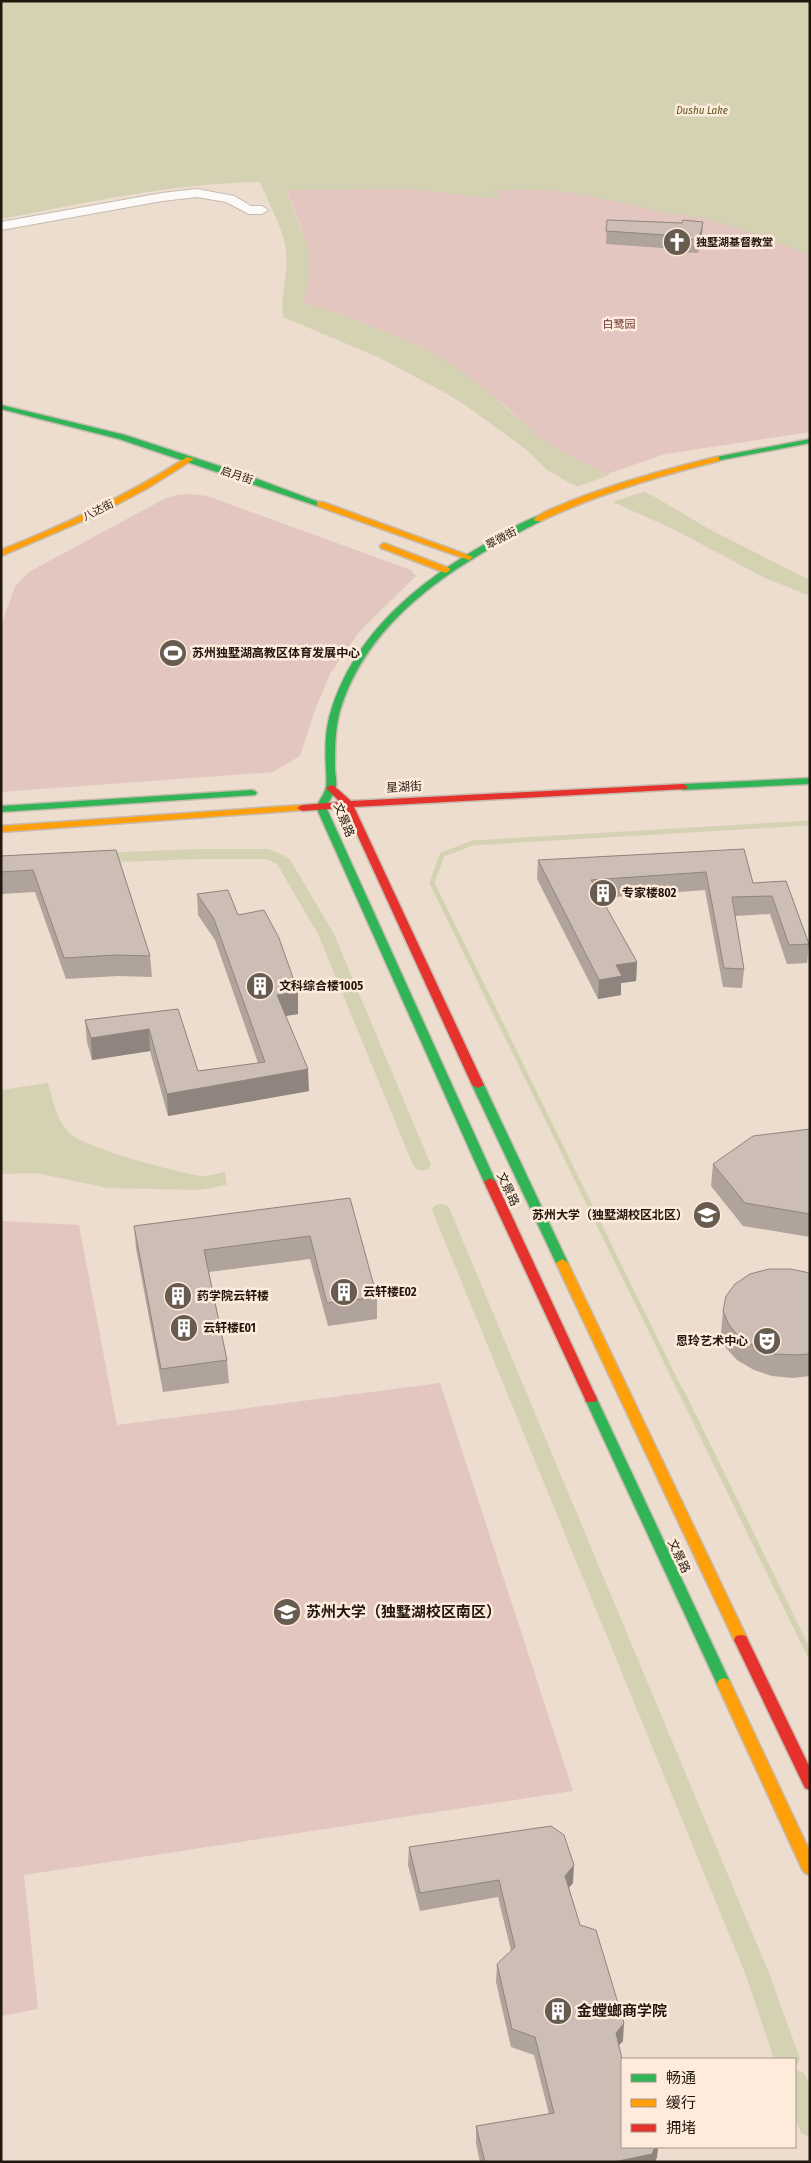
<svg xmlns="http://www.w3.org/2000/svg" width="811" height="2163" viewBox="0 0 811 2163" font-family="'Fira Sans Condensed','Noto Sans SC',sans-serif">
	<rect width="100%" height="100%" fill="#ecddce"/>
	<!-- green -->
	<path fill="#e3c6bf" d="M446,166L810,212V432L665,454L607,474L575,459L542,440L503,404L426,349L349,317L302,302L310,277L304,234L286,189Z
		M190,494L207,496L411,570L416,576L360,631L330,674L315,710L300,756L273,772L1,792V626L15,586L29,572L164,499L176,495Z
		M1,1221L79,1225L117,1425L440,1383L573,1791L24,1875L38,2009L1,2016Z"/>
	<!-- water -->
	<path fill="#d5d2b4" d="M1,1H810V255C779,244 748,229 716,222C696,216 674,215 653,210C602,198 547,185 495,191L500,195L499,199L407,189L286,190L310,251V277L303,302L349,317L426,349L471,377L543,440L575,459L655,497L709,529L810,580V596L765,578L675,530L568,482L547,470L528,451L472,410L449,395L380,358L283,317C280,295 289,273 286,251C284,229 268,203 260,182C173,183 87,203 1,219Z
		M48,1083C53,1100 56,1118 68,1132C83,1148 179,1173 202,1176C210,1176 218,1173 225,1172L227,1185L199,1190L108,1188L36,1173L1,1174V1090Z"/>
	<!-- pier -->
	<path fill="#ecddce" d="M613,474L648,490L610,503L573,488Z"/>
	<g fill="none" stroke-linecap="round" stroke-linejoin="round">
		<!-- stream-far1 -->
		<path stroke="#d5d2b4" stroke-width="5" d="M681,1392L432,883L442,855L472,843L810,823"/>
		<!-- stream -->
		<path stroke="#d5d2b4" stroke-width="6" d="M681,1391L810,1655"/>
		<!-- canal -->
		<path fill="#d5d2b4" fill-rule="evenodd" d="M197,849H269L289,858L334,934L431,1165L428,1169L422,1171L416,1169L413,1165L318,934L277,864L266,859H197L97,863L91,861L89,858L91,855L97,853Z
			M441,1204L448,1206L450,1210L769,1973L800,2059L796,2067L795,2059H774L745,1973L432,1210L434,1206Z
			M795,2070L804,2073L810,2087V2137L801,2133L795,2118Z"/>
		<defs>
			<path id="street" d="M197,189L234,196L251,206H262L268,210L262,214H249L226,202L197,197L162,201L1,230V222L162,193Z"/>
			<path id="fast" d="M1,405L125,435L244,474L324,504L320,506H317L119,439L1,409Z
				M810,439V443L716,461L712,459L716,457Z
				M538,516L542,519L541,521C457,564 369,616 340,711C335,729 335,749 335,768C335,774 337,781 336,787C335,793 329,801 326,807L496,1182L490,1186L484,1182L316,807C319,801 325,793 326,787C327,781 326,774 326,768C325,749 325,729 331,711C355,633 419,581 487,543C503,534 520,522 538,516Z
				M810,778V784L683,790L678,787L683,784Z
				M252,790L255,791L257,793L255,795L1,812V806Z
				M478,1082L484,1085L568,1263L566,1266L562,1267L556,1263L472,1085Z
				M591,1394L596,1396L597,1399L731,1684L729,1688L724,1690L719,1688L717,1684L585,1399L586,1396Z"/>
			<path id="slow" d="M187,457L194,459L148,488L101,513L1,556V550C66,524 128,495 187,457Z
				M716,457H719V461C658,476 598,494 541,521H535L534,519C543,511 557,507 568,502C616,483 666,469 716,457Z
				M317,502H323L473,557L469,560L466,559L317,506Z
				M384,543L449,568L450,570L446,573L443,572L381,548L380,546Z
				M302,805L307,808L305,810L1,832V826Z
				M562,1259L568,1263L748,1640L746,1644L741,1645L736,1644L734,1640L556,1263Z
				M724,1678L729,1680L731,1684L810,1852V1875L805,1873L802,1869L717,1684L719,1680Z"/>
			<path id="jam" d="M683,784L688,787L686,789L354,807L484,1085L478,1088L472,1085L345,808L302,811L297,808L302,805L340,802L326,788L331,785L334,786L351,801Z
				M490,1178L496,1182L597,1399L596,1402H586L585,1399L484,1182Z
				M741,1635L746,1636L748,1640L810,1768V1790L805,1788L803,1784L734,1640L736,1636Z"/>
		</defs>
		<!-- street casing -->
		<use href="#street" stroke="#c6bbaf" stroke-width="2"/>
		<!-- fast casing -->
		<use href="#fast" stroke="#c6bbaf" stroke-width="3"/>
		<!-- slow casing -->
		<use href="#slow" stroke="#c6bbaf" stroke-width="3"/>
		<!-- jam casing -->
		<use href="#jam" stroke="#c6bbaf" stroke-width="3"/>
		<!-- street -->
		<use href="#street" fill="#fcfaf8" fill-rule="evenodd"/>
		<!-- fast -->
		<use href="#fast" fill="#30b455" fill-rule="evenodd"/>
		<!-- slow -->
		<use href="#slow" fill="#ff9f0a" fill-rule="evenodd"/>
		<!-- jam -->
		<use href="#jam" fill="#e5322d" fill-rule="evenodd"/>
	</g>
	<!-- wall -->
	<path fill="#afa39b" d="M607,220L702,234L698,253L677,252V249L606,244Z
		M744,849L753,883L786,881L809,944L807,963L787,964L770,914L735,916L744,969L742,988L723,987L705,890L601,898L637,962L636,981L621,983V995L598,999L537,879L538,860Z
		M116,850L150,956L152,977L118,976L66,979L35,892L1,894V856Z
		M197,894L238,915L298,992V1014L286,1016L309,1091L168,1116L150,1051L92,1060L87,1042L85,1020L178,1009L198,1071L258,1063L215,940L198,915Z
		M810,1129V1237L743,1226L711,1186L713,1164Z
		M350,1198L377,1297V1319L328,1326L310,1259L209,1272L227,1360L229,1383L163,1392L136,1248L134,1226Z
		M810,1273V1376L793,1378L772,1376L754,1370L737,1360L726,1348L721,1333L723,1311Z
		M409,1847L573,1883L569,1888L580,1925L623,2041L619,2045L622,2147H658L657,2157L655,2162H480L476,2143V2126L549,2114L534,2055L511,2047L496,1982L497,1964L511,1951L498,1897L420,1911L408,1865Z"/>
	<!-- shaded-wall -->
	<path fill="#8f857e" d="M703,222L702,234L698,253L699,240Z
		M637,962L636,981L621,983V995L598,999L599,980L616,965Z
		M298,992V1014L278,1017L277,995Z
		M149,1029L150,1051L92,1060L91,1038Z
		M308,1069L309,1091L168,1116L167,1094Z
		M574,1865L573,1883L564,1893L565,1876Z
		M624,2023L623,2041L614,2050L616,2033Z
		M655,2147H658L657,2157L655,2162H614Z"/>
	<!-- building -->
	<path fill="#ccbeb4" stroke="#8f857e" d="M607,220L682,223L683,220L703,222L699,240L678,239L679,236L606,231Z
		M744,849L753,883L786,881L809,944L789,945L772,896L732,897L744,969L724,968L706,872L591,880L637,962L616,965L622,976L599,980L538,860Z
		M116,850L150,956L116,955L64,958L33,870L1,872V856Z
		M228,890L238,915L264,910L279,938L298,992L277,995L308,1069L167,1094L149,1029L91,1038L85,1020L178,1009L198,1071L265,1062L214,919L197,894Z
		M810,1129V1214L745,1203L713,1164L753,1136Z
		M350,1198L377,1297L327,1303L310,1236L204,1250L227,1360L161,1369L134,1226Z
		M769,1269H790L810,1273V1354L796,1355L775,1354L756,1347L740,1338L729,1325L723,1311L726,1296L735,1284L750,1274Z
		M551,1826L564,1835L574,1865L565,1876L580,1925L596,1930L624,2023L616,2033L622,2059V2147H655L652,2154L614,2162H485L476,2126L554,2113L535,2037L512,2029L497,1964L515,1947L499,1880L420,1893L409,1847Z"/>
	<!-- icons -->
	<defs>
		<symbol id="church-disc" viewBox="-11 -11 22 22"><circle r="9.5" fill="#685c51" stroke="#feebdb"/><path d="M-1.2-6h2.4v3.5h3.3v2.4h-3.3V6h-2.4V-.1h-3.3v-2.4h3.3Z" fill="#fff"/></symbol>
		<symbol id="stadium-disc" viewBox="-11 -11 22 22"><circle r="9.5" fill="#685c51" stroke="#feebdb"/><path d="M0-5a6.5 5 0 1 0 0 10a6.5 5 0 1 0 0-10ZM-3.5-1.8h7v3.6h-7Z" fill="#fff"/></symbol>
		<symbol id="building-disc" viewBox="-11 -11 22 22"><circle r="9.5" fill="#685c51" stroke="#feebdb"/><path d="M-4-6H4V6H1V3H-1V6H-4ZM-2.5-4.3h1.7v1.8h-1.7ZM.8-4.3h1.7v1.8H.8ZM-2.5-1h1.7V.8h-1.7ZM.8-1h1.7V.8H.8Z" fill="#fff"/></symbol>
		<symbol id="university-disc" viewBox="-11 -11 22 22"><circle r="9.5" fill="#685c51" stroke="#feebdb"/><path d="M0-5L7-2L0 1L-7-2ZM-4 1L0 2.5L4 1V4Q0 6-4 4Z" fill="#fff"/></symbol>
		<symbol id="theatre-disc" viewBox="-11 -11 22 22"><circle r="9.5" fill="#685c51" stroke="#feebdb"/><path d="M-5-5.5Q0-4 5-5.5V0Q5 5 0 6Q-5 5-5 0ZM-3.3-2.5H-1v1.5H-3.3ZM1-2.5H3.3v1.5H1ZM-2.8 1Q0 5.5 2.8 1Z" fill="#fff"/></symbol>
	</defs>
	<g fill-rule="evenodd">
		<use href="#church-disc" x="661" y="226" width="32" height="32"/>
		<use href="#stadium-disc" x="157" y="637" width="32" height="32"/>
		<use href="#building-disc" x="587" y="877" width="32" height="32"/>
		<use href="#building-disc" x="244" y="970" width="32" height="32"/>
		<use href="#university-disc" x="691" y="1199" width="32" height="32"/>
		<use href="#building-disc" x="328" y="1276" width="32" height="32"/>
		<use href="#building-disc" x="162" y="1280" width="32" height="32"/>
		<use href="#building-disc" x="168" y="1312" width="32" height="32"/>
		<use href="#theatre-disc" x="751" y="1325" width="32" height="32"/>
		<use href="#university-disc" x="271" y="1596" width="32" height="32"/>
		<use href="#building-disc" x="542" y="1995" width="32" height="32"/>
	</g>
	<g text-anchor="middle" stroke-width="5" stroke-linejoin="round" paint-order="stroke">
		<!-- far-water labels -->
		<g font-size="11" font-style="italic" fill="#5b5b23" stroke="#feebdb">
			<text x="702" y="114">Dushu Lake</text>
		</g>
		<!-- far-poi labels -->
		<g font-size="11" font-weight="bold" fill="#21170d" stroke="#feebdb" text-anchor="start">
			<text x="696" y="246">独墅湖基督教堂</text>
		</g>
		<!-- far-park labels -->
		<g font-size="11" fill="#6c3538" stroke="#feebdb">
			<text x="619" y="328">白鹭园</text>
		</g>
		<!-- far-street labels -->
		<g font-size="11" fill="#21170d" stroke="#feebdb">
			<text transform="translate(237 475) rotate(19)" y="4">启月街</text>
			<text transform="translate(98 510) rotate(-27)" y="4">八达街</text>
			<text transform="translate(501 538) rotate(-28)" y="4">翠微街</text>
		</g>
		<!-- poi labels -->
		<g font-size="12" font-weight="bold" fill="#21170d" stroke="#feebdb" text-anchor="start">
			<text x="192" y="657">苏州独墅湖高教区体育发展中心</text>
			<text x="622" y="897">专家楼802</text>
			<text x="279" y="990">文科综合楼1005</text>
			<text x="688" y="1219" text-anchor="end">苏州大学（独墅湖校区北区）</text>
			<text x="363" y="1296">云轩楼E02</text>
			<text x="197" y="1300">药学院云轩楼</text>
			<text x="203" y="1332">云轩楼E01</text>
			<text x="748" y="1345" text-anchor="end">恩玲艺术中心</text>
		</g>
		<!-- street labels -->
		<g font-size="12" fill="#21170d" stroke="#feebdb">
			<text transform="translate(404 787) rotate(-3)" y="4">星湖街</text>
			<text transform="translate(344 820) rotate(68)" y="4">文景路</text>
			<text transform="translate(508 1189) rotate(65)" y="4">文景路</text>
			<text transform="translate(679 1556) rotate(65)" y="4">文景路</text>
		</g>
		<!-- near-poi labels -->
		<g font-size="15" font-weight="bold" fill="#21170d" stroke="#feebdb" text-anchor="start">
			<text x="306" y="1617">苏州大学（独墅湖校区南区）</text>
			<text x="577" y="2016">金螳螂商学院</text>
		</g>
	</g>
	<!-- border -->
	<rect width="811" height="2163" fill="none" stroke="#21170d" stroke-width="5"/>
	<!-- legend -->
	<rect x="621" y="2058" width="175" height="90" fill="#feebdb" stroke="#a69689"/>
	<rect x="631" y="2074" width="25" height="8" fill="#30b455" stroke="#a69689"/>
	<text x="666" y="2083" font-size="15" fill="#21170d">畅通</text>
	<rect x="631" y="2099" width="25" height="8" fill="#ff9f0a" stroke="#a69689"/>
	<text x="666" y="2108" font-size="15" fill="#21170d">缓行</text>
	<rect x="631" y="2124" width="25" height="8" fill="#e5322d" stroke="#a69689"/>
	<text x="666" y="2133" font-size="15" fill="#21170d">拥堵</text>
</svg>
